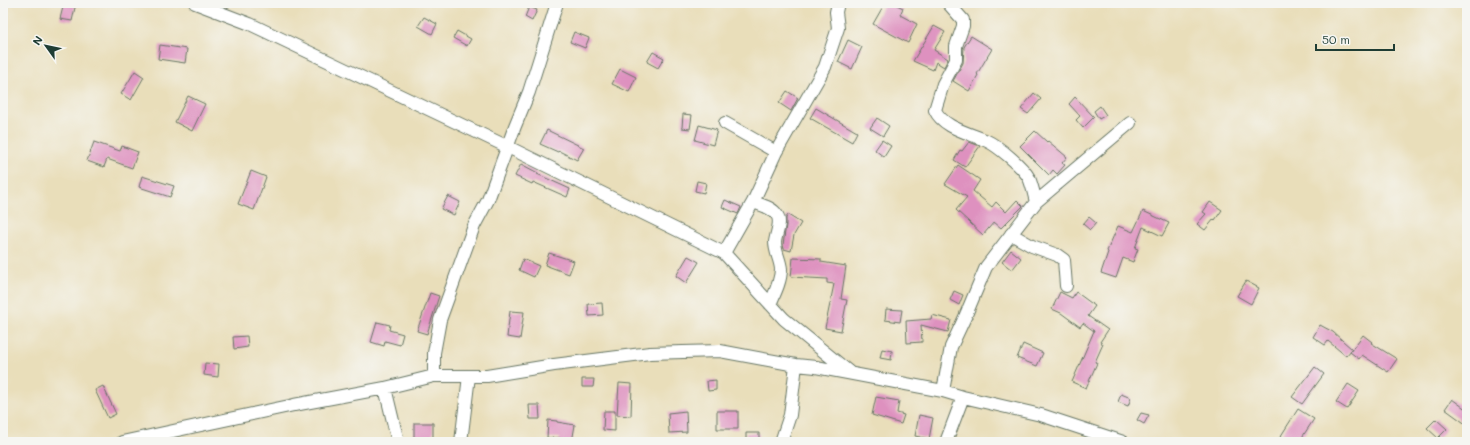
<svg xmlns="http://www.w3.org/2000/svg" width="1470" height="445" viewBox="0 0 1470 445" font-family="Mali,sans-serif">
	<rect width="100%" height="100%" fill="#f6f6f2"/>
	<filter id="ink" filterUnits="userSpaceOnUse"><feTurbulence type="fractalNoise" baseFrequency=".025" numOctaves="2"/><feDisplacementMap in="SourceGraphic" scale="8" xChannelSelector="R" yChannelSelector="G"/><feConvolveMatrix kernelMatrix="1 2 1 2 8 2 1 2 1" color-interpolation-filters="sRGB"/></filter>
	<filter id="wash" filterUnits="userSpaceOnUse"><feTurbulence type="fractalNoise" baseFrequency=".012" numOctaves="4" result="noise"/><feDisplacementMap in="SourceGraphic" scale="16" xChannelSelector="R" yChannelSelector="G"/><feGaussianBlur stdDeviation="0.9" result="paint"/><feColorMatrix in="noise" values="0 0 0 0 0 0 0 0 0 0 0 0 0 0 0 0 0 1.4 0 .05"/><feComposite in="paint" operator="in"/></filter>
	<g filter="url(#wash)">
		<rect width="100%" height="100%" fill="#e9deba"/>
		<g id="blocks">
			<!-- building -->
			<path fill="#de91bf" d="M64,3H76L72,21L60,19Z
				M885,3H893L903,8L900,15L917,24L908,43L873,24Z
				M529,7L537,10L532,21L525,17Z
				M424,17L437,24L432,34L418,26Z
				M934,26L945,32L934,50L948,59L944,67L936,62L933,70L913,61Z
				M457,31L471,39L467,46L453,38Z
				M574,32L589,38L585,48L570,42Z
				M971,36L992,49L977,74L978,75L969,91L953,81L963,63L964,47Z
				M848,40L862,47L852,69L838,62Z
				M160,45L187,49L185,63L158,59Z
				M653,52L664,58L658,68L647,62Z
				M620,69L636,77L629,92L612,84Z
				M135,71L144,77L131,100L121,94Z
				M787,91L798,98L791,111L779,103Z
				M1034,93L1041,99L1028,114L1021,109Z
				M188,96L205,104L192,131L175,122Z
				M1075,97L1094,117L1083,128L1076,120L1080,116L1069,104Z
				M1100,106L1106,115L1099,119L1094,111Z
				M816,108L857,132L852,142L810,118Z
				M683,114L692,115L690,129L682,128Z
				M877,118L889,126L883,136L870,128Z
				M699,125L717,130L713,145L695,140Z
				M547,130L584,148L577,160L559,151L558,152L540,144Z
				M1035,131L1047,142L1048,141L1067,157L1062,163L1065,165L1057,174L1053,170L1049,175L1020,146Z
				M882,140L891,146L884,157L875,150Z
				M94,142L120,151L122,146L138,152L132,168L107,159L104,167L87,161Z
				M969,142L980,146L965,167L954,160L960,150L962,151Z
				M521,164L538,173L537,174L570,189L567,197L533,182L532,184L515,176Z
				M958,165L980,180L973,191L992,207L996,202L1006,212L1017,200L1023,206L1001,228L994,222L983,235L956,210L967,197L945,184Z
				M251,171L266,177L254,210L238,204Z
				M142,176L174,186L170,197L139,187Z
				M697,181L706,183L704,193L695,191Z
				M448,196L460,202L454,215L441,209Z
				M725,200L741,207L738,214L722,207Z
				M1210,202L1222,210L1215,220L1214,219L1205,230L1197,224L1206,214L1203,212Z
				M1143,211L1169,223L1162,236L1143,227L1135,248L1138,249L1133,262L1123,258L1116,278L1101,273L1108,252L1107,251L1118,226L1133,232Z
				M788,215L801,223L794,235L791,251L784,249L783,245L786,225V218Z
				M1089,217L1096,223L1090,230L1083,224Z
				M1011,250L1021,258L1012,270L1002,262Z
				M549,253L574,261L569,274L545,265Z
				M688,256L699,262L686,283L676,276Z
				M793,258L821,259V262L846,266L841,299L847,300L841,331L825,328L834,284L827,283V279L791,277Z
				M523,259L539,266L534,277L519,270Z
				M1246,281L1259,288L1251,304L1237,296Z
				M954,291L963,295L959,305L950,300Z
				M1060,292L1072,298L1076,292L1095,306L1088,316L1108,330L1100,342L1103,344L1095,362L1097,363L1086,388L1072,382L1094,331L1083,323L1080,327L1061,313L1052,309Z
				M430,293L439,296L427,334L417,331Z
				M602,303L603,315L589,316L588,304Z
				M886,309L902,310L900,322L885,320Z
				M510,311L524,312L520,339L507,337Z
				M932,315L951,320L948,332L921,325L922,342L907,343L906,321L931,319Z
				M377,322L390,325L389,330L403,334L400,345L385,341L384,346L371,342Z
				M1320,325L1333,332L1352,349L1346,356L1328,341L1325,345L1313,337Z
				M1363,335L1372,342L1371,343L1397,359L1388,372L1362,355L1359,359L1350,352Z
				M247,336L248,347L234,349L233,337Z
				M1023,344L1043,353L1037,366L1017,358Z
				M882,349L892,351L891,360L880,358Z
				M205,363L219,364L218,377L204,375Z
				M1315,367L1324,374L1302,404L1292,397Z
				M582,379H594L593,387H582Z
				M716,380V390L708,391L707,381Z
				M619,383L632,384L631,416L617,415Z
				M1348,384L1359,391L1347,409L1336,402Z
				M103,386L116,414L108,418L95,390Z
				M1121,394L1131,398L1128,406L1118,402Z
				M876,397L899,401L897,413L904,415L901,424L872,415Z
				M1452,399L1467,410V425L1445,409Z
				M529,405H539L540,419H530Z
				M1298,409L1314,419L1299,442H1277Z
				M604,411H615V431L603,430Z
				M686,411L687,432L669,433L668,413Z
				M717,411H738V429H717Z
				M1141,413L1149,415L1144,424L1137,420Z
				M919,415L933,418L929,439L915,436Z
				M1436,419L1447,429L1438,438L1427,428Z
				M548,420L557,421V422L575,425L572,442H559L560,438H547Z
				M414,423H433V442H414Z
				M746,433H759V442H746Z"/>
		</g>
	</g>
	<g filter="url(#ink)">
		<use href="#blocks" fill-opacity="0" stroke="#667563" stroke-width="1"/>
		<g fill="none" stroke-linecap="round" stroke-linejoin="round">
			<defs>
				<path id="street" d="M195,3L250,24L508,147L724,253L753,202L776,152L825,67L838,28L836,12L838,3
					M948,3L963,20V26L956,46V60L943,84L935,110C943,128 970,133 987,141C998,146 1023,167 1029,178C1032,185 1034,194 1036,202
					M725,123L776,152
					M753,202C761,205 772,207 777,215C782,222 776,233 775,242C775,252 780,259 781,269C781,281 775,293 770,304
					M1011,234L1032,246L1057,255L1064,260L1066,286
					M724,253L784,319L849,372
					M434,376V353L440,320L474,226L488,200L515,126L529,92L557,3
					M385,388L398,442
					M943,391L951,347L965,317L986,267L1036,202L1130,123
					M122,442L294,405L385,388L434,376H487L554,365L650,353L683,352L720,351L796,365L816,367L943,391L963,397L1041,415L1123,442
					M461,442L469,376
					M781,442L790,415L796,365
					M946,442L963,397"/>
			</defs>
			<!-- street casing -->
			<use href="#street" stroke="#667563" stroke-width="14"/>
			<!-- street -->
			<use href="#street" stroke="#fff" stroke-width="12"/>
		</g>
	</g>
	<!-- margin -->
	<rect width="1470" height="445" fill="none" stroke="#f6f6f2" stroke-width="16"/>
	<!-- north arrow -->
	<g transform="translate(46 46) rotate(303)" stroke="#f6f6f2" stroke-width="3" paint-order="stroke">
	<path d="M0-3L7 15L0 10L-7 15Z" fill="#1f3d34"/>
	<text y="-6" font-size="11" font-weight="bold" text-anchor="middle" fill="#1f3d34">N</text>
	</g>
	<!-- scale -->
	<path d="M1316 44v6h78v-6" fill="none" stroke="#1f3d34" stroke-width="2"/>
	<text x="1322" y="44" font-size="12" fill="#1f3d34" stroke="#f6f6f2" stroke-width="3" paint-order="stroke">50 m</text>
</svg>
